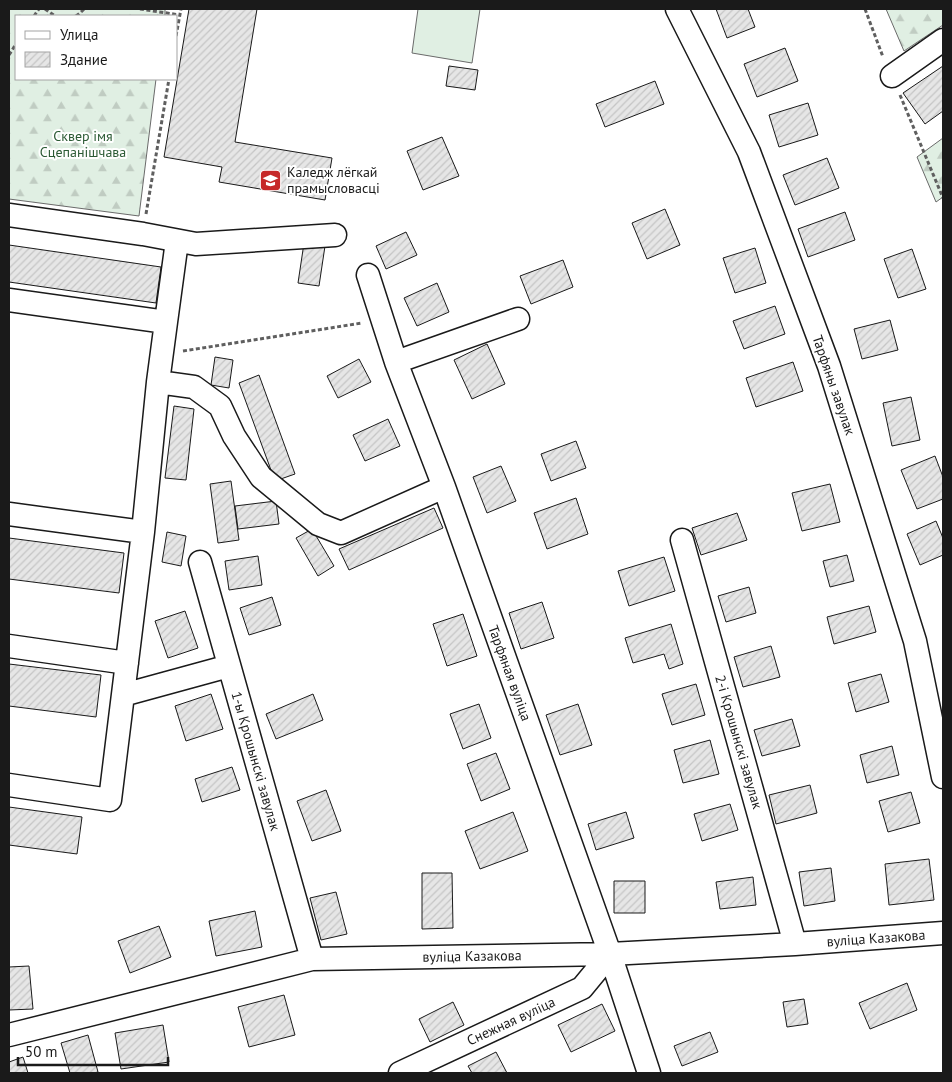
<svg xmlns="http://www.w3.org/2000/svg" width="952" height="1082" viewBox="0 0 952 1082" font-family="'PT Sans',sans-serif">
	<defs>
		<pattern id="forest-firs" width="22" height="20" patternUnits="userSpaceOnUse" patternTransform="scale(1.25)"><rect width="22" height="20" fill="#e0efe3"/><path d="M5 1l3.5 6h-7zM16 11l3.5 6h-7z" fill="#c0ccc2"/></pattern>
		<pattern id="building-hatch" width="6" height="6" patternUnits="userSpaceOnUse" patternTransform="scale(1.25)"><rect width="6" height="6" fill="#e6e6e6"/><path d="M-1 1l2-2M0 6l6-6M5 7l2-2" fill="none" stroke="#c5c5c5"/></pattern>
	</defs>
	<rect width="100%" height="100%" fill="#fff"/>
	<!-- forest -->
	<path fill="url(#forest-firs)" stroke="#6a6a6a" d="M9,9H165V16H16V79H156L139,216L9,199Z
		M886,9H943V25L904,51Z
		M943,138V197L936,202L917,157Z"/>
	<!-- garden -->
	<path fill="#e0efe3" stroke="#6a6a6a" d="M418,9H480L472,63L412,53Z"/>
	<!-- building -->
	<path fill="url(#building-hatch)" stroke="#1a1a1a" d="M189,9H257L235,142L332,158L325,200L219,182L222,167L164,157Z
		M716,9H748L755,27L727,38Z
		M785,48L798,81L757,97L744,64Z
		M449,66L478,70L475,90L446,86Z
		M943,66V111L925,124L903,93Z
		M655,81L664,104L605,127L596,104Z
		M808,103L818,135L779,147L769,115Z
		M442,137L459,176L423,190L407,151Z
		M827,158L839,188L795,205L783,175Z
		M665,209L680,245L647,259L632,223Z
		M845,212L855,240L808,257L798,229Z
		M406,232L417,255L386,269L376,246Z
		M304,243L325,246L319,286L298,283Z
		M9,245L161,267L156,303L9,282Z
		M755,248L766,283L735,293L723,258Z
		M912,249L926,289L898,298L884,259Z
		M563,260L573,287L531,304L520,276Z
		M437,283L449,312L417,326L404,298Z
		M775,306L785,334L744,349L733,321Z
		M890,320L898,350L862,359L854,329Z
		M487,344L505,384L472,399L454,360Z
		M215,357L233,360L229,388L211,385Z
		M359,359L371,382L338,398L327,376Z
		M793,362L803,391L756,407L746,378Z
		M259,375L295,474L275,481L239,383Z
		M911,397L920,440L892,446L883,403Z
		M174,406L194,409L186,480L165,478Z
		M388,419L400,446L365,461L353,435Z
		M576,441L586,468L551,481L541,454Z
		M935,456L943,477V499L917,509L901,470Z
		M501,466L516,501L487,513L473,477Z
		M231,481L239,540L218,543L210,484Z
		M830,484L840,522L802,531L792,493Z
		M576,498L588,534L547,549L534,513Z
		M276,501L279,524L238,529L235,506Z
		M434,508L443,528L349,570L339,549Z
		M737,513L747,540L701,555L692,528Z
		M936,521L943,538V555L920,565L907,534Z
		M312,529L334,566L318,576L296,538Z
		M167,532L186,536L181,566L162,562Z
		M9,538L124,553L119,593L9,579Z
		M847,555L854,581L830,587L823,561Z
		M258,556L262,585L229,590L225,561Z
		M664,557L675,591L629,606L618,571Z
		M749,587L756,613L726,622L718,596Z
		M272,597L281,625L249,635L240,608Z
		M542,602L554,638L521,649L509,613Z
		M869,606L876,632L834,644L827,617Z
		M185,611L198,648L168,658L155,621Z
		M463,614L477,656L447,666L433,624Z
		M671,624L683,664L669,669L664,654L633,663L625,638Z
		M771,646L780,677L743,687L734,657Z
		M9,664L101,675L96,717L9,706Z
		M881,674L889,702L856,712L848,683Z
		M696,684L705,715L672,725L662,694Z
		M211,694L223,729L186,741L175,706Z
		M313,694L323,720L276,739L266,714Z
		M479,704L491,738L463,749L450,714Z
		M578,704L592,745L560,755L546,715Z
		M792,719L800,746L762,756L754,730Z
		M710,740L719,774L683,783L674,750Z
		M892,746L899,775L867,783L860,755Z
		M496,753L510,789L481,801L467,764Z
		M232,767L240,790L202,802L195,779Z
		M810,785L817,813L776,824L769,795Z
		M326,790L341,831L312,841L297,801Z
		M911,792L920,823L888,832L879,801Z
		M730,804L738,830L702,841L694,814Z
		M9,807L82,817L77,854L9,845Z
		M513,812L528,851L480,869L465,831Z
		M626,812L634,838L596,850L588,824Z
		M929,859L934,900L889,905L885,864Z
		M831,868L835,901L804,906L799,872Z
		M422,873H452L453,928L422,929Z
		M753,877L756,905L720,909L716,882Z
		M614,881H645V913H614Z
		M336,892L347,934L321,940L310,898Z
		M255,911L262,947L216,956L209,921Z
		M159,926L171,957L130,973L118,941Z
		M29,966L33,1009L9,1010V967Z
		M907,983L917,1010L870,1029L859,1003Z
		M284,995L295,1035L249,1047L238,1007Z
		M804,999L808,1024L787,1027L783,1002Z
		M453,1002L464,1025L430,1042L419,1019Z
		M602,1004L615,1031L571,1052L558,1025Z
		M163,1025L169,1062L121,1069L115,1033Z
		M710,1032L718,1052L682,1066L674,1046Z
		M88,1035L98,1072L94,1073H70L61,1043Z
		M496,1052L507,1073H472L468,1066Z
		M23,1057L28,1073H9V1062Z"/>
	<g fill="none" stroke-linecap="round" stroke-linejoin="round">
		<defs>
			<path id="minor" d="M677,9L749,152L829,366L915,641L943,777
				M892,76L943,40
				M9,215L143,234L196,244L335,235
				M368,275L396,362L444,487L610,954L649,1073
				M9,300L166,322L177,241
				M396,362L518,319
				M158,382L194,387L220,406L234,436L261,477L318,524L341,533L444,487
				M9,514L143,532
				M682,540L795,944
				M200,562L312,959
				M9,646L127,663
				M123,695L229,666
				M9,785L110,800L143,532L158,382L166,322
				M9,1035L312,959L610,954L795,944L943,933
				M400,1073L582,988L610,954"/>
		</defs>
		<!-- minor casing -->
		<use href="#minor" stroke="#1a1a1a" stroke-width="25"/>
		<!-- path -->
		<path stroke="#5f5f5f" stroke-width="3" stroke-dasharray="4 2.5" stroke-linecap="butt" d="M45,9L55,16
			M140,9L180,15
			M865,9L883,57
			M34,16L39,9
			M76,16L80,13L84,9
			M176,36L181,9
			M9,55L16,44
			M900,95L943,198
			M146,214L169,79
			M183,351L362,323"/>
		<!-- minor -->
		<use href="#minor" stroke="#fff" stroke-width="22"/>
	</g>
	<!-- icons -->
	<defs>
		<symbol id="university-square" viewBox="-11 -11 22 22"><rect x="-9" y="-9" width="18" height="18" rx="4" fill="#c62828" stroke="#fff"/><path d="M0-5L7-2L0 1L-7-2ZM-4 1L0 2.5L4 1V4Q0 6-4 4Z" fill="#fff"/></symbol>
	</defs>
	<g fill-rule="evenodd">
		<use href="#university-square" x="258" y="168" width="25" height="25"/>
	</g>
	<g text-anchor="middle" stroke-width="4" stroke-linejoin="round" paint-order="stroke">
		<!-- park labels -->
		<g font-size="14" fill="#2b5a34" stroke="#fff">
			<text x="83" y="141">Сквер імя<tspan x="83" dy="16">Сцепанішчава</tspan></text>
		</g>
		<!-- poi labels -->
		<g font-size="14" fill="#1a1a1a" stroke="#fff" text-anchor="start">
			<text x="287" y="177">Каледж лёгкай<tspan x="287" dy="16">прамысловасці</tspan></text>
		</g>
		<!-- street labels -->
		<g font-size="14" fill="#1a1a1a" stroke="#fff">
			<text transform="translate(834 385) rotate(71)" y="5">Тарфяны завулак</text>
			<text transform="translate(510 673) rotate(70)" y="5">Тарфяная вуліца</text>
			<text transform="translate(739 742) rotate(74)" y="5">2-і Крошынскі завулак</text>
			<text transform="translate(256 761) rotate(74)" y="5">1-ы Крошынскі завулак</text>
			<text transform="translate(876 938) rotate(-4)" y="5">вуліца Казакова</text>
			<text transform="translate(472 956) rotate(-1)" y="5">вуліца Казакова</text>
			<text transform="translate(511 1021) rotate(-25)" y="5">Снежная вуліца</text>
		</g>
	</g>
	<!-- border -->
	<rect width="952" height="1082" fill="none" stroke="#1a1a1a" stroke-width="20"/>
	<!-- legend -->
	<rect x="15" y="15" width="162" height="65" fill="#ffffff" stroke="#a3a3a3"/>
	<rect x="25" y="31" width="25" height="8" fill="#ffffff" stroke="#a3a3a3"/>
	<text x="60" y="40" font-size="15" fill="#1a1a1a">Улица</text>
	<rect x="25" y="52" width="25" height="15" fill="url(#building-hatch)" stroke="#a3a3a3"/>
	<text x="60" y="65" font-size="15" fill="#1a1a1a">Здание</text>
	<!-- scale -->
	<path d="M18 1057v8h150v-8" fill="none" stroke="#1a1a1a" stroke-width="2.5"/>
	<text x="25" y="1057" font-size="15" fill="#1a1a1a" stroke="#ffffff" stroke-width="4" paint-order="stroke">50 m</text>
</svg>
